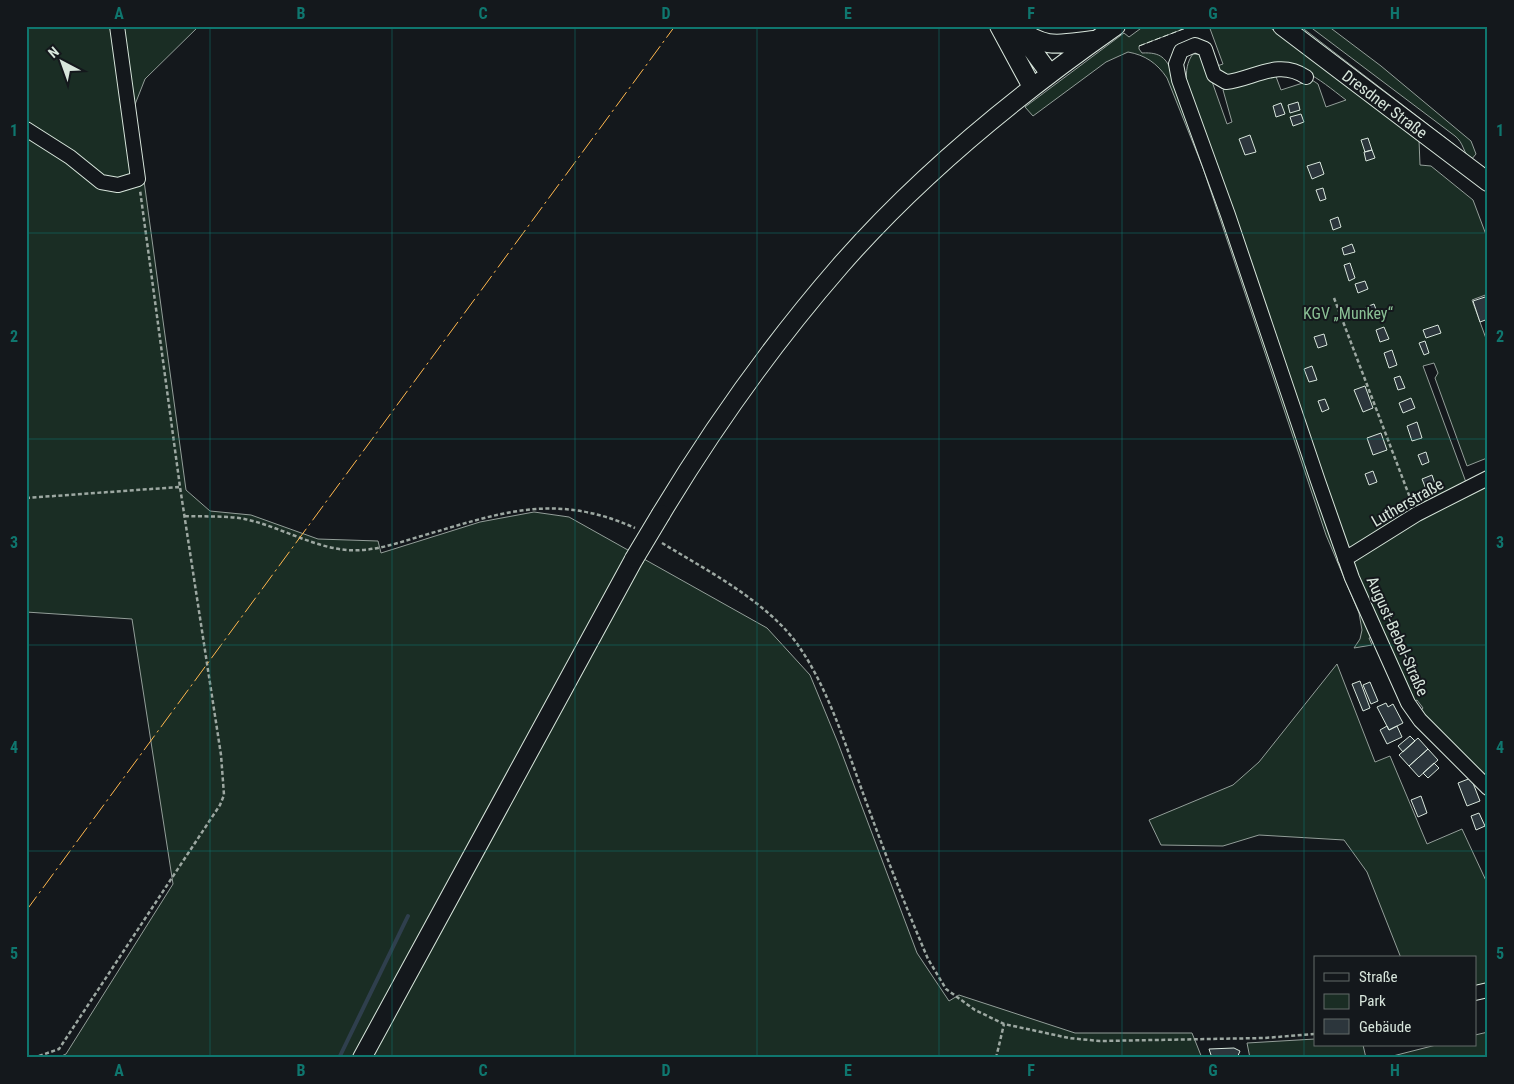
<svg xmlns="http://www.w3.org/2000/svg" width="1514" height="1084" viewBox="0 0 1514 1084" font-family="'Roboto Condensed',sans-serif">
	<rect width="100%" height="100%" fill="#14181c"/>
	<!-- green -->
	<path fill="#1a2d24" stroke="#939e99" d="M26,26H199L145,79L134,107L186,490L210,511L251,515L318,539L378,541L381,553L480,522L534,512L569,517L767,628L810,675L838,743L917,953L949,1001L959,995L1075,1033H1192L1202,1058H57L66,1054L173,884L132,619L26,612Z
		M1144,26H1191L1139,46V49L1142,53C1161,52 1166,58 1173,74L1375,636L1369,638L1372,645L1354,648L1360,639L1362,630L1359,613L1326,535L1203,168L1167,78C1157,63 1145,55 1128,52L1106,62L1033,116L1025,107L1124,33L1129,37Z
		M1209,26H1268L1419,140L1420,165L1431,166L1473,200L1488,240V294L1472,300L1488,344V460L1487,458L1467,466L1435,378L1438,373L1434,363L1423,366L1467,485L1422,506L1352,550L1347,551L1344,546L1193,109C1188,94 1181,69 1193,54H1201L1203,56L1227,124L1232,122L1223,90L1268,72L1275,74L1281,90L1312,80L1318,84L1326,107L1346,100C1317,78 1297,58 1259,71C1246,75 1235,81 1221,77L1214,67L1223,64Z
		M1294,26H1300L1456,146L1454,148Z
		M1309,26H1328L1381,66L1471,141L1476,154L1471,160C1463,153 1464,143 1455,136Z
		M1488,483V776L1483,778L1419,713L1423,708L1417,700L1411,703L1352,565L1356,558L1419,517Z
		M1337,664L1375,762L1390,756L1427,844L1462,829L1488,885V990L1475,993V958H1401L1367,872L1344,840L1259,835L1223,846L1161,845L1149,820L1233,785L1259,762Z
		M1488,1032V1058H1385L1436,1045H1475V1035Z
		M1315,1039V1045H1363L1366,1058H1250L1247,1043Z"/>
	<g fill="none" stroke-linecap="round" stroke-linejoin="round">
		<!-- stream -->
		<path stroke="#2f3f4d" stroke-width="4" d="M339,1058L408,916"/>
	</g>
	<!-- building -->
	<path fill="#2c363c" stroke="#d8e6dc" d="M1298,102L1300,110L1290,113L1288,105Z
		M1281,103L1285,114L1276,117L1273,106Z
		M1301,114L1304,122L1293,126L1290,117Z
		M1250,135L1256,152L1245,155L1239,139Z
		M1368,138L1372,150L1365,152L1361,140Z
		M1372,150L1375,158L1366,161L1364,152Z
		M1320,162L1324,174L1312,179L1307,166Z
		M1323,188L1326,199L1320,201L1316,190Z
		M1338,217L1341,227L1333,230L1330,220Z
		M1352,244L1355,252L1344,255L1342,248Z
		M1350,263L1355,278L1349,281L1344,265Z
		M1365,281L1368,289L1358,293L1355,284Z
		M1488,296V319L1480,322L1473,301Z
		M1374,304L1377,312L1370,315L1366,307Z
		M1438,325L1441,333L1426,338L1423,330Z
		M1384,327L1389,339L1380,342L1376,330Z
		M1324,334L1327,345L1318,348L1314,337Z
		M1425,341L1429,353L1424,355L1419,343Z
		M1392,350L1397,365L1389,368L1384,353Z
		M1312,366L1317,380L1309,382L1304,369Z
		M1400,376L1405,388L1398,390L1394,378Z
		M1365,386L1373,408L1363,412L1354,390Z
		M1411,398L1415,408L1403,413L1399,403Z
		M1325,399L1329,409L1322,412L1318,401Z
		M1417,422L1422,438L1412,441L1407,426Z
		M1381,433L1387,450L1373,455L1367,438Z
		M1426,452L1429,462L1422,465L1418,455Z
		M1373,471L1377,482L1369,485L1365,474Z
		M1432,475L1437,490L1428,494L1422,479Z
		M1360,681L1370,708L1363,711L1352,684Z
		M1370,682L1378,701L1371,704L1363,685Z
		M1386,703L1388,707L1393,704L1403,723L1389,730L1377,707Z
		M1387,726L1389,730L1397,726L1402,737L1387,744L1380,730Z
		M1410,736L1415,741L1403,752L1398,746Z
		M1418,738L1428,749L1409,766L1399,755Z
		M1428,749L1438,760L1419,777L1409,766Z
		M1434,763L1439,768L1428,778L1423,773Z
		M1471,778L1480,801L1467,806L1458,783Z
		M1421,796L1427,813L1418,817L1411,800Z
		M1479,813L1485,826L1476,830L1471,816Z
		M1234,1048L1240,1051L1237,1058H1212L1209,1049Z"/>
	<g fill="none" stroke-linecap="round" stroke-linejoin="round">
		<defs>
			<path id="minor" d="M1306,77C1278,58 1254,79 1226,82L1214,75L1205,49L1195,45L1181,51L1176,64L1179,80L1228,215L1318,481L1352,578L1408,703L1420,720L1488,788
				M26,129L70,157L101,182L118,185L138,179L117,26
				M1345,559L1417,514L1488,478
				M1475,993L1488,990"/>
			<path id="major" d="M999,26L1032,87
				M1282,26L1488,182
				M1016,27C1047,50 1058,44 1094,40
				M1022,36L1050,74
				M661,514C714,426 773,343 840,266C920,174 1016,96 1116,26
				M362,1058L634,559"/>
		</defs>
		<!-- minor casing -->
		<use href="#minor" stroke="#d8e6dc" stroke-width="16"/>
		<!-- major casing -->
		<use href="#major" stroke="#d8e6dc" stroke-width="20"/>
		<!-- path -->
		<path stroke="#9da8a2" stroke-width="2.5" stroke-dasharray="4 2.5" stroke-linecap="butt" d="M1334,298L1412,503
			M26,498L179,487
			M185,516C205,517 229,515 249,520C282,528 313,547 347,550C371,552 395,544 418,537C498,514 553,491 635,528
			M662,543C703,568 749,592 783,627C822,667 845,744 864,796C884,851 905,905 928,959L946,989L975,1010L1004,1024L1069,1038L1100,1041L1264,1038L1315,1034
			M26,1057L39,1056L59,1049L220,805L224,795L221,755L180,487L140,190
			M996,1058L1004,1024"/>
		<!-- minor -->
		<use href="#minor" stroke="#14181c" stroke-width="14"/>
		<!-- major -->
		<use href="#major" stroke="#14181c" stroke-width="18"/>
		<defs>
			<path id="major-bridge" d="M634,559L661,514"/>
		</defs>
		<!-- major-bridge casing -->
		<use href="#major-bridge" stroke="#d8e6dc" stroke-width="20" stroke-linecap="butt"/>
		<!-- major-bridge -->
		<use href="#major-bridge" stroke="#14181c" stroke-width="18"/>
		<!-- fence -->
		<path stroke="#d8e6dc" stroke-width="1" stroke-dasharray="6 2.5" stroke-linecap="butt" d="M1139,46L1191,26"/>
		<!-- power -->
		<path stroke="#ffb74d" stroke-width="1" stroke-dasharray="18 4 2.5 4" stroke-linecap="butt" d="M26,911L675,26"/>
	</g>
	<!-- grid -->
	<path fill="none" stroke="#0f766e" stroke-width="1" stroke-opacity="0.55" d="M210,26V1058M392,26V1058M575,26V1058M757,26V1058M939,26V1058M1122,26V1058M1304,26V1058M26,233H1488M26,439H1488M26,645H1488M26,851H1488"/>
	<g text-anchor="middle" stroke-width="4" stroke-linejoin="round" paint-order="stroke">
		<!-- street labels -->
		<g font-size="16" fill="#d8e6dc" stroke="#14181c">
			<text transform="translate(1385 104) rotate(37)" y="6">Dresdner Straße</text>
			<text transform="translate(1407 502) rotate(-30)" y="6">Lutherstraße</text>
			<text transform="translate(1398 636) rotate(66)" y="6">August-Bebel-Straße</text>
		</g>
		<!-- park labels -->
		<g font-size="16" fill="#8ac095" stroke="#14181c">
			<text x="1348" y="319">KGV „Munkey“</text>
		</g>
	</g>
	<!-- border -->
	<rect width="1514" height="1084" fill="none" stroke="#14181c" stroke-width="55"/>
	<!-- legend -->
	<rect x="1314" y="956" width="162" height="90" fill="#14181c" stroke="#626a69"/>
	<rect x="1324" y="973" width="25" height="8" fill="#14181c" stroke="#626a69"/>
	<text x="1359" y="982" font-size="15" fill="#d8e6dc">Straße</text>
	<rect x="1324" y="994" width="25" height="15" fill="#1a2d24" stroke="#626a69"/>
	<text x="1359" y="1006" font-size="15" fill="#d8e6dc">Park</text>
	<rect x="1324" y="1019" width="25" height="15" fill="#2c363c" stroke="#626a69"/>
	<text x="1359" y="1032" font-size="15" fill="#d8e6dc">Gebäude</text>
	<!-- north arrow -->
	<g transform="translate(62 62) rotate(319)" stroke="#14181c" stroke-width="4" paint-order="stroke">
	<path d="M0-4L9 19L0 12L-9 19Z" fill="#d8e6dc"/>
	<text y="-8" font-size="14" font-weight="bold" text-anchor="middle" fill="#d8e6dc">N</text>
	</g>
	<rect x="28" y="28" width="1458" height="1028" fill="none" stroke="#0f766e" stroke-width="2"/>
	<g font-size="16" text-anchor="middle" font-weight="bold" fill="#0f766e">
		<text x="119" y="19">A</text>
		<text x="301" y="19">B</text>
		<text x="483" y="19">C</text>
		<text x="666" y="19">D</text>
		<text x="848" y="19">E</text>
		<text x="1031" y="19">F</text>
		<text x="1213" y="19">G</text>
		<text x="1395" y="19">H</text>
		<text x="14" y="136">1</text>
		<text x="1500" y="136">1</text>
		<text x="14" y="342">2</text>
		<text x="1500" y="342">2</text>
		<text x="14" y="548">3</text>
		<text x="1500" y="548">3</text>
		<text x="14" y="753">4</text>
		<text x="1500" y="753">4</text>
		<text x="14" y="959">5</text>
		<text x="1500" y="959">5</text>
		<text x="119" y="1076">A</text>
		<text x="301" y="1076">B</text>
		<text x="483" y="1076">C</text>
		<text x="666" y="1076">D</text>
		<text x="848" y="1076">E</text>
		<text x="1031" y="1076">F</text>
		<text x="1213" y="1076">G</text>
		<text x="1395" y="1076">H</text>
	</g>
</svg>
